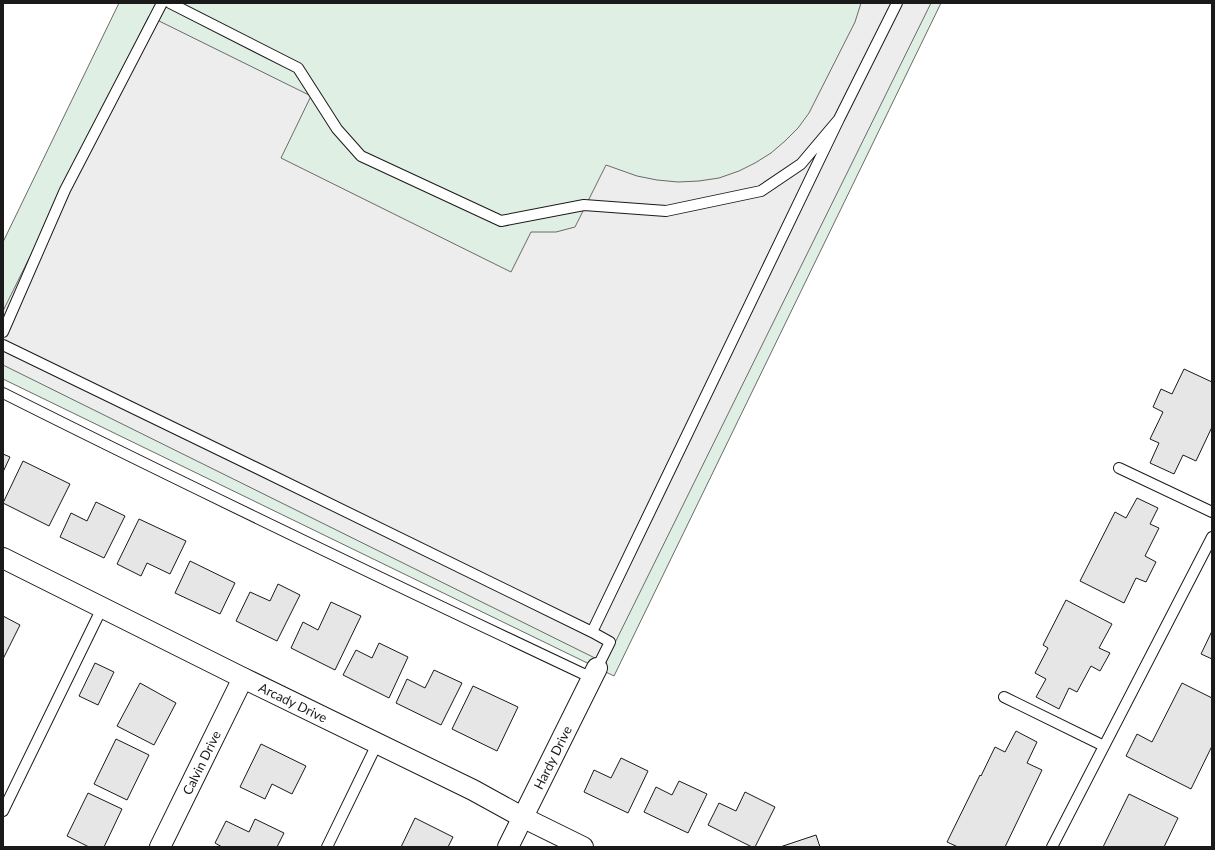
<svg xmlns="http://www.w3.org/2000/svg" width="1215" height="850" viewBox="0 0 1215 850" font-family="Lato,sans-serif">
	<rect width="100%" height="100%" fill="#fff"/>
	<!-- green -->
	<path fill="#e0efe3" stroke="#6a6a6a" d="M119,3H941L614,676L3,379V242Z"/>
	<!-- parking -->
	<path fill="#ededed" stroke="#6a6a6a" d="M861,3H931L605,663L3,365V311L149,16L311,96L281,158L511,272L531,232H556L575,227L606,165L637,176L657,180L678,182L699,181L719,178L739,171L755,163L771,153L785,141L798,128L809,113L855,22Z"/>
	<!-- building -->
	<path fill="#e6e6e6" stroke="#1a1a1a" d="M1184,369L1212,382V427L1196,461L1183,455L1174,474L1150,463L1159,443L1150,439L1163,412L1153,407L1161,389L1172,394Z
		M3,454L10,457L3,472Z
		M23,461L70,484L49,526L3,503Z
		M1137,498L1158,508L1150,524L1159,528L1145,556L1156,562L1146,582L1136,578L1124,603L1080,581L1115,512L1126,518Z
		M96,502L125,516L104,558L60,537L71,513L87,521Z
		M139,519L186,541L170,574L147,563L141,576L117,564Z
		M190,561L235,583L220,614L175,593Z
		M278,584L300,595L277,641L236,621L250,592L270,601Z
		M1066,600L1112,624L1099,648L1110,653L1100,671L1091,666L1077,692L1069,688L1059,709L1036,697L1046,679L1035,673L1048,648L1043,645Z
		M331,602L361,616L335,670L291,648L303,622L318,630Z
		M3,616L20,625L3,659Z
		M1212,631V659L1201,654Z
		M379,643L408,657L389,698L343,675L356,650L372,658Z
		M95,663L114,672L98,705L79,696Z
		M434,670L462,683L441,725L396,703L407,679L425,688Z
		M140,683L176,703L154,745L117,726Z
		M1182,683L1212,698V746L1191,789L1126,756L1137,734L1152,742Z
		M473,686L518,707L497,751L452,729Z
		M1016,731L1037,742L1027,763L1042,770L1005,847H958L947,842L980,775L981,776L995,747L1005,752Z
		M116,739L149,755L127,800L94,784Z
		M261,744L306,766L292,794L272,784L265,799L240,787Z
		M621,758L648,771L628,813L584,792L594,770L611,778Z
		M679,781L707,794L688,833L644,812L656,787L672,795Z
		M745,792L775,807L755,847H752L708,825L719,803L736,811Z
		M88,793L122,809L104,847H89L67,836Z
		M1129,794L1178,818L1164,847H1103Z
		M415,818L453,837L448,847H401Z
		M255,819L284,833L277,847H222L215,843L226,821L249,832Z
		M816,835L820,847H780Z"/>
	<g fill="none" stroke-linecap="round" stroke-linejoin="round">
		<defs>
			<path id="service" d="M170,3L298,68L337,129L361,156L501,221L584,205L666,211L761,191L801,164L839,119L897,3
				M3,332L65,190L162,3
				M3,345L273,476L592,632L839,119
				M3,393C198,491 395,585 592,678
				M1119,468L1212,512
				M592,632L610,642L597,668
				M1004,697L1104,746
				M3,811L102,608
				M327,847L377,744
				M1052,847L1212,537"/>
			<g id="minor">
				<path id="s1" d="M3,558L243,678L473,790L522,817L583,847"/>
				<path id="s2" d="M160,847L243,678"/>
				<path id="s3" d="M508,847L597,668"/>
			</g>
		</defs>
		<!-- service casing -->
		<use href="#service" stroke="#1a1a1a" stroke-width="12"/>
		<!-- minor casing -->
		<use href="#minor" stroke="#1a1a1a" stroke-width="22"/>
		<!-- service -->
		<use href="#service" stroke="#fff" stroke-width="10"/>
		<!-- minor -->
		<use href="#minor" stroke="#fff" stroke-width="20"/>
	</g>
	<g text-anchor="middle" stroke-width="3" stroke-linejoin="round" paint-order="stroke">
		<!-- street labels -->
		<g font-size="13" fill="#1a1a1a" stroke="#fff">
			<text dy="5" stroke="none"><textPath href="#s1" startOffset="324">Arcady Drive</textPath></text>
			<text dy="5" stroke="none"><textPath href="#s3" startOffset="100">Hardy Drive</textPath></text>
			<text dy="5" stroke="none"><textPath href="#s2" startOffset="94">Calvin Drive</textPath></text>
		</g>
	</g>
	<!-- border -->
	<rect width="1215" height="850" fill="none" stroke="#1a1a1a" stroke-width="8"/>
</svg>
